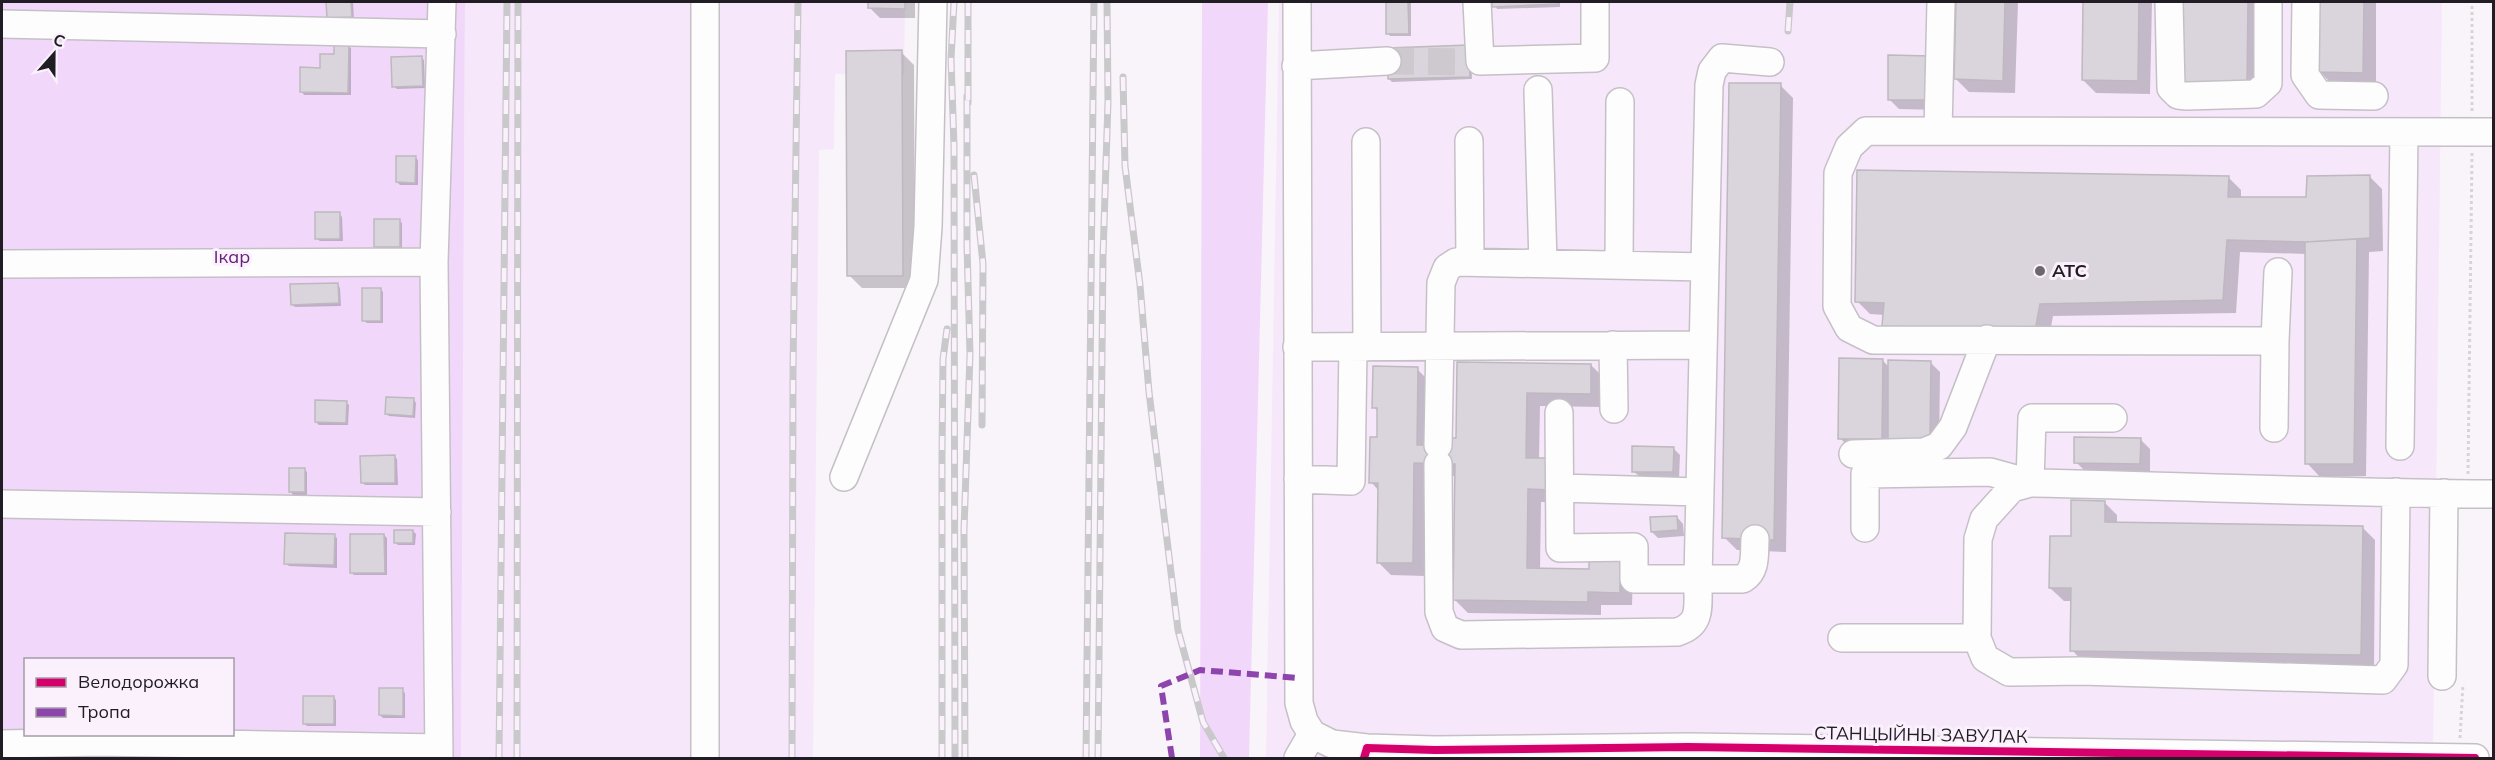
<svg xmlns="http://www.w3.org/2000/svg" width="2495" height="760" viewBox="0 0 2495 760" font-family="Mulish,sans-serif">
	<rect width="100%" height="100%" fill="#f9f4fa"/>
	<!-- built -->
	<path fill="#f6e8fa" d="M465,2H905L904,75L835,74L834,149L819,150L813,758H461Z
		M1279,2H2442L2433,758H1266Z"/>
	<!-- green -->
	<path fill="#f1d8fb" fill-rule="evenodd" d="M2,2H465L461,758H2ZM26,660H232V734H26Z
		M1202,2H1268L1249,758H1200Z"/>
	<!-- shadow -->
	<path fill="#0003" d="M328,2H353L354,19L331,20L328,17Z
		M870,2H915V18H880L870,8Z
		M1387,2H1411V36H1390L1388,33Z
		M1494,2H1560V7L1497,9Z
		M1958,2H2018L2015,93L1969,92L1956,79Z
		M2084,2H2152L2150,94L2096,93L2083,80Z
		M2182,2H2261L2260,94H2193L2180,81Z
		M2320,2H2376V85H2333L2320,72Z
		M348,46L351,48V95H304L302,92L321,69Z
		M1471,50L1472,79L1392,82L1389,79Z
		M901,52L914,65L915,288H862L849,275Z
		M1890,56L1940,110L1899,109L1889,99Z
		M421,57L424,60L425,88L397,89L394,86Z
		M1780,85L1793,98L1786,552L1737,550L1724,537Z
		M415,157L418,160V185H400L397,182Z
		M2369,176L2382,189L2383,251L2369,252L2366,476L2320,477L2307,463V254L2240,252L2236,313L2053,316L2048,343L1897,339L1884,325L1885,315L1870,314L1857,301L2228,177L2241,190V198H2308Z
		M340,214L342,217L343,241H320L317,239Z
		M399,220L402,223V249H379L376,247Z
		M338,285L340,288L341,306L295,307L292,304Z
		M381,289L383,292V323H367L364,321Z
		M1882,360L1890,368L1930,362L1940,372L1939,449L1850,448L1840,438Z
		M1459,364L1591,365L1604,378L1603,407L1540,406L1539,460L1564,502H1541L1540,570L1590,571L1619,559L1633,573L1632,605H1601V615L1468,613L1455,600L1457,476H1427L1425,576L1391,575L1378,562L1379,491L1371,482L1378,439L1379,412L1374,407L1417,369L1430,382L1429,446L1457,439Z
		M414,400L416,403L415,418L389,416L386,414Z
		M346,402L349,405L348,425H319L316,422Z
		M2140,439L2150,449V473L2086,472L2076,462Z
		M1673,448L1680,455L1679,478L1640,477L1633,471Z
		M394,456L397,459L398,485H365L362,482Z
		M304,469L307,472V495H293L291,492Z
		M2104,502L2117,515V524L2362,527L2375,540L2374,667L2085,664L2072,650V601H2064L2050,588L2072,538Z
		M1677,517L1683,524L1684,536L1658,538L1652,532Z
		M413,531L416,534L415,545H398L395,542Z
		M384,535L387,538V575H354L351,572Z
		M334,536L337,538V568L289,566L286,564Z
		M402,690L405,693V718H383L380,715Z
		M334,698L336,700V726H307L304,723Z"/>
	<!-- building -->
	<path fill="#dad5dc" stroke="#bdb9bf" stroke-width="1.5" d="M326,2H351L352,17L327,18Z
		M868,2H905V9L868,8Z
		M1386,2H1408L1409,34H1386Z
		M1492,2H1558V4L1492,7Z
		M1956,2H2005L2003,81L1954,79Z
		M2083,2H2139L2138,81L2082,80Z
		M2181,2H2248L2247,82H2178Z
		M2318,2H2364L2363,73L2318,72Z
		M334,44H349L348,93L300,92V67L320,68V54H334Z
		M1469,45L1470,77L1388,79L1387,48Z
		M902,50L903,276H847L846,51Z
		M1888,55L1931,56V100H1888Z
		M422,56L423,86L392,87L391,57Z
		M1729,83H1781L1774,540L1722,538Z
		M396,156H416L415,183L396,182Z
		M1857,170L2229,176L2228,197H2306L2307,176L2370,175V238L2305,242L2227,240L2223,300L2040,304L2035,331L1882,326L1884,303L1855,302Z
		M315,212H340V239H315Z
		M374,219H400V247H374Z
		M2357,239L2354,464H2305V242Z
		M338,283L339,303L291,305L290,284Z
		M362,288H381V321H362Z
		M1839,358L1883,359L1882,439H1838Z
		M1888,360L1931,361L1930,439H1888Z
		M1457,362L1591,364V394L1527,393L1526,458H1552V490L1528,489L1527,568L1589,569V557L1620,558V593L1588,592V602L1453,600L1455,464L1414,463L1413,563H1377L1378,483H1369L1370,437H1377V408H1372L1373,366L1418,367L1417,445H1447V438H1456Z
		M386,397L414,398L413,416L385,414Z
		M315,400L347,401L346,423L315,422Z
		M2074,437L2141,438L2140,464L2074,463Z
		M1632,446L1674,447L1673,472H1632Z
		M395,455V483H361L360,456Z
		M289,468H305V492H289Z
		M2071,500L2105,501V522L2363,526L2361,655L2070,651L2071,588H2049L2050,536H2071Z
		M1677,516L1678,530L1651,532L1650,517Z
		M394,530H413V543H394Z
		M285,533L335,534L334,565L284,564Z
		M350,534H384L385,573H350Z
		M379,688H403V716L379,715Z
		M303,696H334V724H303Z"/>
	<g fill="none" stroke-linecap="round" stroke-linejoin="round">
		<!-- minor-tunnel -->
		<path stroke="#cec9cf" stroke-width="27" stroke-dasharray="27 14" stroke-linecap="butt" d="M1387,61L1469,62"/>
		<defs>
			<path id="minor" d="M1297,2L1299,703L1304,721L1312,734L1332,744L1367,748L1435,750L1688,747L2475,758
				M1477,2L1480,61L1595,58V2
				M2169,2L2171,88L2178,95L2187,96L2256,94L2268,83V2
				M2306,2L2305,75L2319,95L2374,96
				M2,24L442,34
				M1296,66L1387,61
				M1538,90L1543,263
				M1938,131L1941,2
				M1469,141L1470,262
				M1366,142L1367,347
				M434,262L442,2
				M2,264L434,262L439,758
				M1619,265L1620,102
				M2275,341L2278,272
				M1613,345L1614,409
				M1297,347L1703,345
				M1559,413L1560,548L1634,547V579H1743C1757,570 1754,554 1755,539
				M2274,428L2275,341L1873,340L1849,328L1837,306L1838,173L1849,147L1866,131L2494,132
				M1438,445L1441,283L1447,268L1456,262L1705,267
				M2400,446L2404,132
				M1853,454L1924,452L1939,446L1953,427L1987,339
				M1438,464L1439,612L1445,628L1461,635L1677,632C1704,624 1697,604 1698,579L1709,85L1712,71L1722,58L1770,62
				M844,477L924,280L928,227L933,2
				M1298,479L1351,481L1353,347
				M1560,488L1700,492
				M2396,492L2394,665L2383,680L2081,671L2009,672L1985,658L1977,638L1978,539L1984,519L2012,488L2030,483C2185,486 2339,493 2494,494
				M2,504L437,512
				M1865,528V474L1990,472L2030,483L2032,418H2113
				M1842,638H1977
				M2442,676L2444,493
				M2,744L99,742L439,748
				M705,758V2
				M1298,758L1312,734"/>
		</defs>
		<!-- minor casing -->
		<use href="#minor" stroke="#c5c0c6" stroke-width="30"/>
		<!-- path -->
		<path stroke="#d6d5d6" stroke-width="3" stroke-dasharray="3 3" stroke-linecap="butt" d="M2472,111V2
			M2468,474L2472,153
			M2460,738L2463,684"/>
		<!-- minor -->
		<use href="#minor" stroke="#fefdfe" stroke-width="27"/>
		<defs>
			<path id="rail" d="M954,2L951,59L954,146L955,758
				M968,2V103
				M1788,31L1790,2
				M1123,77L1125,166L1140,285L1149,392L1178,630L1203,722L1224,758
				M974,175L983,264L982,425
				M499,758L507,2
				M517,758L518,2
				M792,758L793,371L798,2
				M942,758V453L943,359L947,329
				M965,758L964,530L970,354L967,246V96
				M1086,758L1094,2
				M1098,758L1103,256L1108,101L1107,2"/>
		</defs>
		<!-- rail casing -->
		<use href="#rail" stroke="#c9c8ca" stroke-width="7"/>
		<!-- rail -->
		<use href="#rail" stroke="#faf1fd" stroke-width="4.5" stroke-dasharray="14" stroke-linecap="butt"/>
		<!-- quiet -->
		<path stroke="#8e44ad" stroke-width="6" stroke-dasharray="12 6" stroke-linecap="butt" d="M1172,758L1161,686L1200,670L1299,678"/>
		<defs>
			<path id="cycleway" d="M1364,758L1367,748L1435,750L1688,747L2475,758"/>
		</defs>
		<!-- cycleway casing -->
		<use href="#cycleway" stroke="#faf1fd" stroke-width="11"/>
		<!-- cycleway -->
		<use href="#cycleway" stroke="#d6006c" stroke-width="8"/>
	</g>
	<!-- markers -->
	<circle fill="#6d686f" stroke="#faf1fd" stroke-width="2" cx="2040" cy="271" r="6"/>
	<g text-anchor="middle" stroke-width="6" stroke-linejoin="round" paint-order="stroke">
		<!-- park labels -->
		<g font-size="18" fill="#632277" stroke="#faf1fd">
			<text x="232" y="263">Ікар</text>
		</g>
		<!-- poi labels -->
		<g font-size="18" font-weight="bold" fill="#221d24" stroke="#faf1fd" text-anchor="start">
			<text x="2052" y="277">АТС</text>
		</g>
		<!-- street labels -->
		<g font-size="18" fill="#221d24" stroke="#faf1fd">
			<text transform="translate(1921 735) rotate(1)" y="6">СТАНЦЫЙНЫ ЗАВУЛАК</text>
		</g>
	</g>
	<!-- border -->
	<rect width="2495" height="760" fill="none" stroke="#221d24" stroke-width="6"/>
	<!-- legend -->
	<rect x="24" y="658" width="210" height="78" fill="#faf1fd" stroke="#a49ca6" stroke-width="1.5"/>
	<rect x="36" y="678" width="30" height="9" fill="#d6006c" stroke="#a49ca6" stroke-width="1.5"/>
	<text x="78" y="688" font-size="18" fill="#221d24">Велодорожка</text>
	<rect x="36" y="708" width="30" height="9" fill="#8e44ad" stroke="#a49ca6" stroke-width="1.5"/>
	<text x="78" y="718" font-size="18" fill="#221d24">Тропа</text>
	<!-- north arrow -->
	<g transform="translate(54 54) rotate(21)" stroke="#faf1fd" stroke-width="4.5" paint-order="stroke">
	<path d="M0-4.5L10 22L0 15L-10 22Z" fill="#221d24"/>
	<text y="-9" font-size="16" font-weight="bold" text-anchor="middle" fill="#221d24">С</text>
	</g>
</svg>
